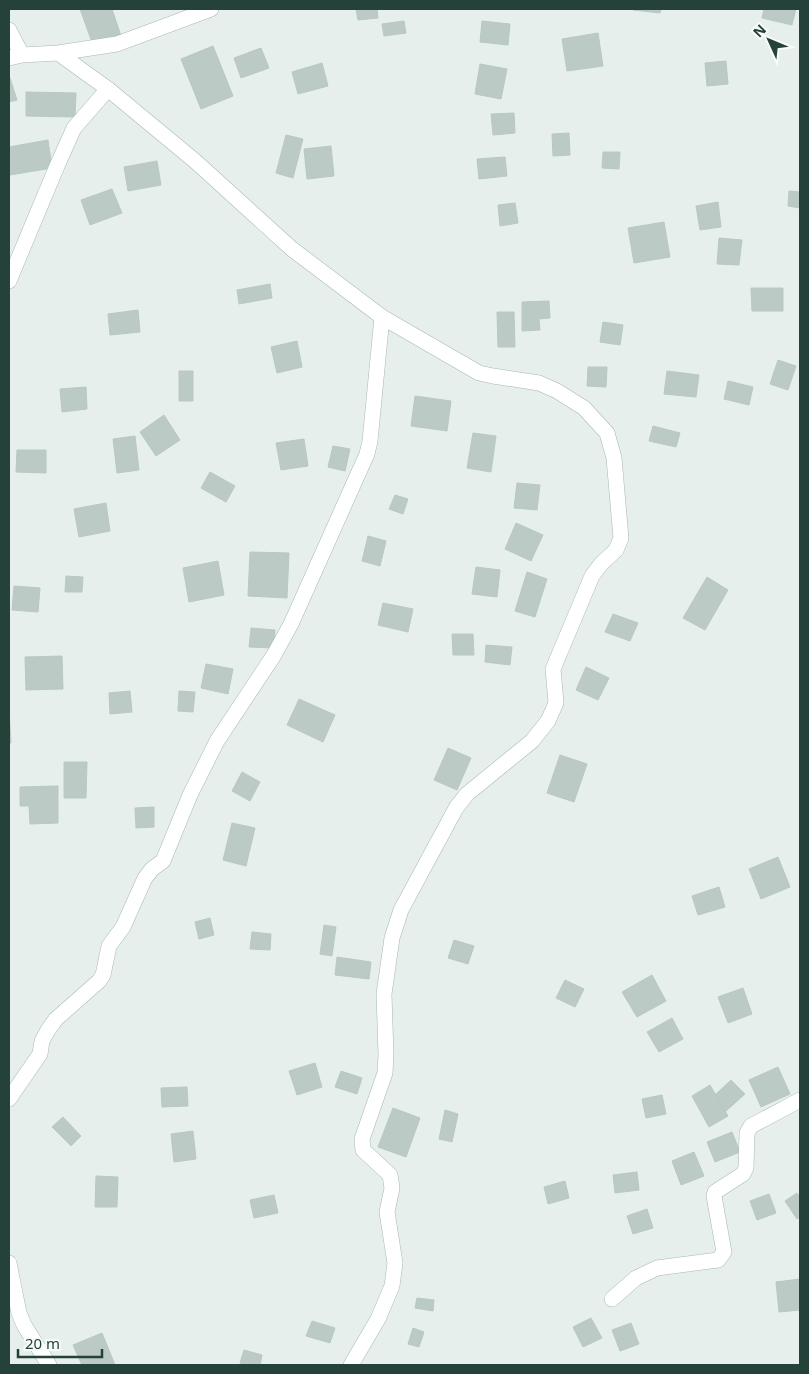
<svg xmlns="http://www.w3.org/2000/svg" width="809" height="1374" viewBox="0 0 809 1374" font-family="'Noto Sans',sans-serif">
	<rect width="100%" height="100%" fill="#e6efeb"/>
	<!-- building -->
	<path fill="#bbcac4" stroke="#b8c9c2" d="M80,9H112L121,36L93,45Z
		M356,9H377L378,18L358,20Z
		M633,9H661L660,13L633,10Z
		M764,9H796L792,25L762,18Z
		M404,21L406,33L384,36L382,24Z
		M482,21L510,24L508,45L480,42Z
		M598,33L603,66L567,71L562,39Z
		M213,46L233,96L201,109L181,59Z
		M261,48L269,68L241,78L234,58Z
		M726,61L728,84L707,86L705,63Z
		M322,63L328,86L298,94L292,72Z
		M480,64L507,69L501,99L475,94Z
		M10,78L17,100L9,102V79Z
		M26,92L76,93L75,117L26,116Z
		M514,113L515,133L493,135L491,114Z
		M569,133L570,155L553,156L552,134Z
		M286,135L303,139L293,178L276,173Z
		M48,140L52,168L10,175L9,167V147Z
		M331,146L334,176L307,179L304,149Z
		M603,152H620L619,169L602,168Z
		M505,157L507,176L479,179L477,159Z
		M157,161L161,185L128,191L124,167Z
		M112,189L122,213L90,225L81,200Z
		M789,191L800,192V208L788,206Z
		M718,202L721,227L700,230L696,206Z
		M515,203L518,223L500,226L498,205Z
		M664,222L670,257L634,263L628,228Z
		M719,238L742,240L739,265L717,264Z
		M270,284L272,298L239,304L237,290Z
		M751,288H783V311H752Z
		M549,301L550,318L539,319L540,330L522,331V302Z
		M138,310L140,332L110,335L108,314Z
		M497,312H514L515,347H498Z
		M603,322L623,325L620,345L600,342Z
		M297,341L302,367L277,373L271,347Z
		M778,360L796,366L788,390L770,384Z
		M588,367H607L606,387L587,386Z
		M179,371H193V401H179Z
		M667,371L699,375L696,397L664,394Z
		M728,381L753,387L749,405L724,399Z
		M86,387L87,409L62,412L60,389Z
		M415,396L451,401L447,431L411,426Z
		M164,415L180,440L156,456L140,432Z
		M653,426L680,433L676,447L649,441Z
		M473,433L496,436L491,472L467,468Z
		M135,436L139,470L117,473L113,439Z
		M304,439L308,466L281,470L276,443Z
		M333,446L350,449L345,471L328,467Z
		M17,450H46V473L16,472Z
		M210,472L235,486L226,502L201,488Z
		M517,483L540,485L537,510L514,508Z
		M395,495L408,499L403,514L389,509Z
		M106,503L110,531L79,537L74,509Z
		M516,523L543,535L531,561L505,549Z
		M368,536L386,541L380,566L362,561Z
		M250,552L289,553L287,598L248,596Z
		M218,561L224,595L189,602L183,568Z
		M476,567L500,570L497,597L472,594Z
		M527,572L547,579L535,617L515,611Z
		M66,576L83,577L82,592H65Z
		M707,577L728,590L705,630L683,618Z
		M14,586L40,588L38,612L12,610Z
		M383,603L413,609L408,632L378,625Z
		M613,614L638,623L630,641L605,632Z
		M251,628L275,630L274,648L249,647Z
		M452,634H473L474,655H453Z
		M486,645L512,647L510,665L485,662Z
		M62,656L63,689L26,690L25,657Z
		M206,664L233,669L228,694L201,688Z
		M586,667L609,678L598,700L576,690Z
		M130,691L132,712L110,714L109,693Z
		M179,691L195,692L193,712L178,711Z
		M299,699L335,715L323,742L287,725Z
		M9,711L11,743H9Z
		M448,748L471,758L457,790L434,780Z
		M560,755L587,764L574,802L547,793Z
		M64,762H87L86,798H64Z
		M242,772L260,782L250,801L232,791Z
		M58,786V823L30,824L29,806H20V787Z
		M154,807V827L136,828L135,808Z
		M232,823L255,828L246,866L223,860Z
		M778,857L790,887L761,899L749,869Z
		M719,887L725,907L698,915L692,896Z
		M210,918L214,935L199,939L195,922Z
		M324,925L336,927L332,956L320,954Z
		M252,932L271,934L270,950L250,949Z
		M454,940L474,946L468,964L448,958Z
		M337,957L371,962L369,979L335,975Z
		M652,975L666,1001L637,1017L622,992Z
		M565,980L584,989L575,1007L556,998Z
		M743,988L752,1014L728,1023L718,997Z
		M672,1018L683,1039L659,1052L647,1032Z
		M315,1063L322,1087L297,1095L289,1071Z
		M778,1067L790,1094L761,1107L749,1080Z
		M341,1071L362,1078L357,1094L335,1087Z
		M731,1080L745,1094L725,1112L715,1095Z
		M710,1085L728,1116L709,1127L692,1096Z
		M187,1087L188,1106L162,1107L161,1088Z
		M662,1095L666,1114L646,1118L642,1099Z
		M393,1108L420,1118L406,1157L378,1147Z
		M445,1110L458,1114L452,1142L439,1139Z
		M63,1117L81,1136L71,1146L52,1127Z
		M193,1131L196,1159L174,1162L171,1134Z
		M732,1132L740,1152L715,1162L707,1142Z
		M694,1152L704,1176L681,1185L672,1161Z
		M637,1172L639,1190L615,1193L613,1175Z
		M96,1176L118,1177L117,1207H95Z
		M565,1181L569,1198L548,1204L544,1187Z
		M797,1193L800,1197V1217L797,1219L785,1201Z
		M769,1194L776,1213L757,1220L750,1201Z
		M274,1195L278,1213L254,1218L250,1200Z
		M647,1209L653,1228L633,1234L627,1216Z
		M800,1279V1310L779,1312L776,1282Z
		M417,1298L434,1300L433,1311L415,1308Z
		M591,1318L602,1338L583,1347L573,1327Z
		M312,1321L335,1328L330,1343L306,1336Z
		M631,1323L639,1344L620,1351L612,1330Z
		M413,1328L424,1332L419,1347L408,1344Z
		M102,1333L115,1365H82L73,1345Z
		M244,1350L262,1355L260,1365H248L240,1363Z"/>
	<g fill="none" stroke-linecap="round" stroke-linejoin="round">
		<defs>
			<path id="minor" d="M9,30L22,55
				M58,53L108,89L195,161L292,249L382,317L479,373L493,376L539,383L557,391L584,408L607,433L614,458L621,538L616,550L601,564L592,576L553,669L556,703L548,721L532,741L467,794L456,808L401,910L392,938L384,994L386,1055L385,1073L362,1139L363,1150L390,1175L392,1188L387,1212L395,1263L392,1286L378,1319L351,1365
				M9,58L22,55L58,53L117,44L211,9
				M9,281L57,166L74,128L108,89
				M9,1099L40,1054L42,1041L48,1030L56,1019L99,981L103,975L109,946L123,927L145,878L152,869L163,861L190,795L217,741L274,655L291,624L367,454L370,441L382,317
				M9,1263L19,1313L24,1325L49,1365
				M612,1299L636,1278L657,1268L718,1260L724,1252L714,1196L715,1192L743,1174L746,1168L747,1133L751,1126L800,1100"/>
		</defs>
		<!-- minor casing -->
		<use href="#minor" stroke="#a8b8b2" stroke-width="16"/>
		<!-- minor -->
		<use href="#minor" stroke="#fff" stroke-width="15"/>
	</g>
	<!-- border -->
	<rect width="809" height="1374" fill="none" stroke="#24423a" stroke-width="20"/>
	<!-- north arrow -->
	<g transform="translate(769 40) rotate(314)" stroke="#f7fbf9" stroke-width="4" paint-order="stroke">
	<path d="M0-4L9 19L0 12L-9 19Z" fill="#24423a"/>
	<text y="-8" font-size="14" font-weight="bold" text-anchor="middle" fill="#24423a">N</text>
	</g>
	<!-- scale -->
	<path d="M18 1349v8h84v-8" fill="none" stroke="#24423a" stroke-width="2.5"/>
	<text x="25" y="1349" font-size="15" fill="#24423a" stroke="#f7fbf9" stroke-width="4" paint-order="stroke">20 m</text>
</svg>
